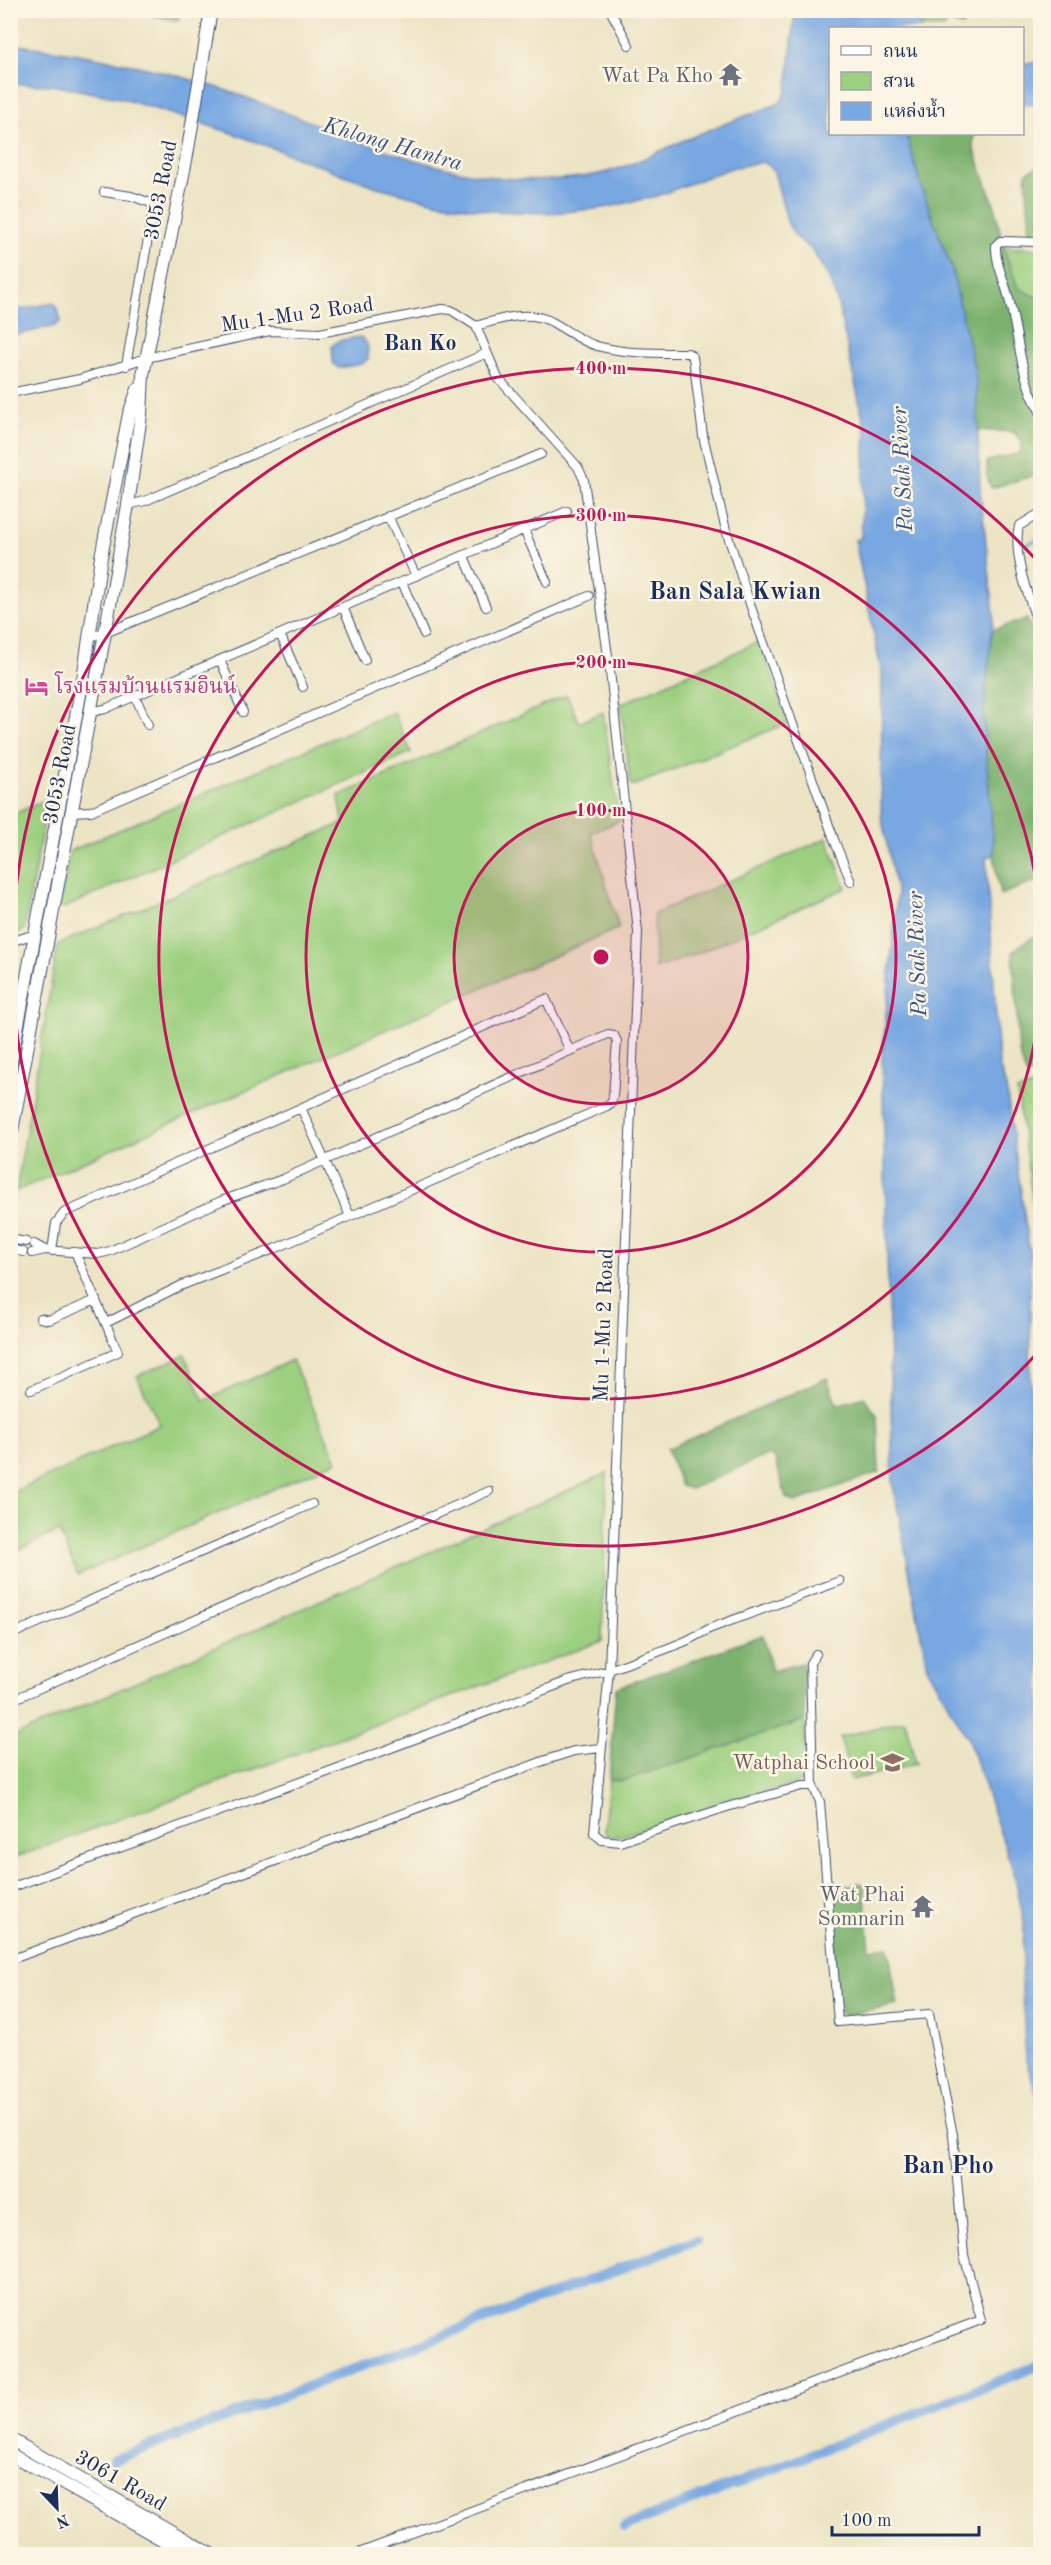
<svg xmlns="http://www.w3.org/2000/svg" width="1051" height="2565" viewBox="0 0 1051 2565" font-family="'Old Standard TT','Noto Serif Thai',serif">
	<rect width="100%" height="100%" fill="#fcf5e5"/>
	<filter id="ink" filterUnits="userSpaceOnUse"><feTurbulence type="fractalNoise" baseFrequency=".0167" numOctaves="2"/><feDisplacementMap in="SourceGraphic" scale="12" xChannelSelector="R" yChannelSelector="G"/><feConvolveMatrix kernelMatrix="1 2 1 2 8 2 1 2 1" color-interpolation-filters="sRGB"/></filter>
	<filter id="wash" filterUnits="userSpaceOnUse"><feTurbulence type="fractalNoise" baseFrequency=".008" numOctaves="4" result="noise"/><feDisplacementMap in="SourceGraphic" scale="24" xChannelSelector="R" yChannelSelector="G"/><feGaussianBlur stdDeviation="1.35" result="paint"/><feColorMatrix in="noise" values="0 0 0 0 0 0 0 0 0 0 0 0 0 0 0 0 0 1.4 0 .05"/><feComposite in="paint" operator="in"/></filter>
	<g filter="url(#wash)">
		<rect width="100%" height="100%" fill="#ece4c4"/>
		<!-- green -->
		<path fill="#9ccf7f" stroke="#5c7f6e" stroke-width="1.5" d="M1003,247L1040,249V299L1018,288Z
			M760,641L788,723L633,786L630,783L621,704Z
			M567,695L579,723L603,712L619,821L591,833L619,928L16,1191L58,944L343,823L339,796Z
			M394,712L411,752L64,908L59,906L70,851Z
			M48,799L24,930L11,936V815Z
			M827,838L846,888L698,953L655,969L654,914Z
			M1040,1085V1289V1253L1017,1091Z
			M185,1355L204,1401L292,1360L337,1461L78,1575L59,1531L11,1553V1493L160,1425L137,1376Z
			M607,1473L602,1641L11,1859V1738Z
			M805,1720L806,1776L801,1782L728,1802L621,1836H607L604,1829L609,1780L622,1781Z
			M905,1720L916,1764L851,1780L840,1737Z"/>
		<!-- forest -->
		<path fill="#7db26e" stroke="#4c7066" stroke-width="1.5" d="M147,11V10L180,11L178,21L147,14Z
			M910,11H1001L982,13L962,26L948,22L944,28H923Z
			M906,134H974L973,147L995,207L1003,247L1018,288L1040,299V474L991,488L987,476V461L1020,453L1022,441L1013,432L978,430L976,377L952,270L923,192Z
			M1040,165V238L1030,237L1026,173Z
			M1027,619L1040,649V880L1000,895L994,855L983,715L992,630Z
			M1040,937V1072L1026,1075L1019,1052L1013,951L1031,938Z
			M827,1378L837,1405L864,1397L877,1415L879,1472L795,1502L786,1498L775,1458L768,1455L690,1489L681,1486L667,1449Z
			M763,1635L772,1671L803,1663L805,1720L622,1781L609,1780L616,1688Z
			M860,1883L864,1885L870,1949L888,1947L898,2005L845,2016L838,2011L830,1889Z"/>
		<!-- water -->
		<path fill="#78a7e1" stroke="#4a6ba0" stroke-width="1.5" d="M795,11H910L923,28H830V134H906L923,192L952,270L976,377L980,490L994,614L983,715L994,855L986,857L999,1065L1006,1087L1030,1255L1031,1453L1040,1496V2104L1026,2060L1022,1988L1024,1921L1015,1876L968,1739L927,1667L893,1484L882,1058L897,894L881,815L882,675L855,540L861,538L866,432L837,300L828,276L812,250L795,236L787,221L774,172L764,162L731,168L657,196L604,208L550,213L491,211L435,202L374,186L232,133L120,98L52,85L11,84V44C81,53 151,66 219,88C342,129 465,201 599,174C629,168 659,151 687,139C718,126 749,115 780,103L787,91Z
			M1023,63H1040V105L1023,104Z
			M53,303L57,306L61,321L55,326L11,336V311Z
			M359,337L364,339L368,347V359L362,364L338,368L333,363L332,346L338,341Z"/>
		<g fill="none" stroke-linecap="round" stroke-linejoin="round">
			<!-- stream -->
			<path stroke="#78a7e1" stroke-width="3" d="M1026,545L1040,538"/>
			<!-- canal -->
			<path stroke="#78a7e1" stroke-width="10" d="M113,2460L696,2240
				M624,2527L1040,2365"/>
		</g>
	</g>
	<g filter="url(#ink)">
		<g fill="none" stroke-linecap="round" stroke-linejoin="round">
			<defs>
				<path id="street" d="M610,10L629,45
					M104,192L131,196L154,204L126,366
					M1040,242L1000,241L996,245C995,263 1005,281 1009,299C1018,333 1021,381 1040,411
					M476,326C500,319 529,309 552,322C567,330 580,341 597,346C626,354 658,353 688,353L693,357L703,436L726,530L751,607L835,842L851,882
					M10,393L80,379L146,358L270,331L320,333L442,309L451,310L476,326L498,378L578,467L584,480L610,671L638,932L609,1670L594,1833L602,1840L620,1842L727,1807L802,1786H813L820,1802L838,2022L929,2014L953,2135L964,2255L981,2320L356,2554
					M128,505L145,501L487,353
					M1040,513L1019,526C1012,557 1030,601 1040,630
					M388,516L416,576
					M524,530L547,582
					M464,556L486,607
					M402,582L424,634
					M343,607L365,660
					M280,634L303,687
					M88,637L105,633L541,454
					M220,660L243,712
					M135,696L148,725
					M91,712L105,709L567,511
					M72,812L91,811L589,596
					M10,942L35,934
					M301,1108L350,1216
					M10,1239L26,1242
					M34,1244L45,1250
					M10,1249L23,1252
					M52,1251L56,1223L64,1213L546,999L570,1051
					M32,1253L45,1250L98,1254L110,1251L221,1201L283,1179L608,1034L614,1035L617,1041L613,1096L612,1102L607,1106L274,1249L180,1286L106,1323
					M40,1318L49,1320L96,1300
					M31,1390L118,1352L75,1252
					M10,1635L312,1504
					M10,1701L489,1491
					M813,1786L810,1663L816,1654
					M10,1888L341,1767L568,1681L609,1670L666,1649L686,1641L711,1628L840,1581
					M10,1960L546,1760L574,1751L601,1748"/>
				<path id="secondary" d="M10,1067L83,679L101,557L129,414L138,389
					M10,1141L105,633L128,505L141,415L143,375L187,155L211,10
					M10,2439L211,2554
					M10,2454L188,2554"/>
			</defs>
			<!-- street casing -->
			<use href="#street" stroke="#3a4a6d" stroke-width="10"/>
			<!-- secondary casing -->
			<use href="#secondary" stroke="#3a4a6d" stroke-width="14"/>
			<!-- street -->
			<use href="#street" stroke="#fff" stroke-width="8"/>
			<!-- secondary -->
			<use href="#secondary" stroke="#fff" stroke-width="12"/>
		</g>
	</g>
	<!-- distance rings -->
	<circle cx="601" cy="957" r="147" fill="#c2185b" fill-opacity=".12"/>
	<g fill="none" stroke="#c2185b" stroke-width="3">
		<circle cx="601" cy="957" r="147"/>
		<circle cx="601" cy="957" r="295"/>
		<path d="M1040 1007A442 442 0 1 1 1040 907"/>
		<path d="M1039 1351A589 589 0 1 1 1039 563"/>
	</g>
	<!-- icons -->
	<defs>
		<symbol id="temple-bare" viewBox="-9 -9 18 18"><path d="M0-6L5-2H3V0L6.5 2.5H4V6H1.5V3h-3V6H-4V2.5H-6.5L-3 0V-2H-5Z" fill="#6b7280" stroke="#fcf5e5" stroke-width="2.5" paint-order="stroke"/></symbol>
		<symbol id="hotel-bare" viewBox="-9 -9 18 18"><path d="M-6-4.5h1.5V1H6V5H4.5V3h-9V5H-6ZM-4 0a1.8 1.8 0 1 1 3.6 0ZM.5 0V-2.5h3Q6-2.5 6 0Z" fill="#d1479c" stroke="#fcf5e5" stroke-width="2.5" paint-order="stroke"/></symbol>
		<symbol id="school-bare" viewBox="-9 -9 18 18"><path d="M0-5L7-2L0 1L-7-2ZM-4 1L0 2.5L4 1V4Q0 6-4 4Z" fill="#8d6e63" stroke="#fcf5e5" stroke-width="2.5" paint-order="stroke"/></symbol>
	</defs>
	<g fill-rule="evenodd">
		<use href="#temple-bare" x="714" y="58" width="33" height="33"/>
		<use href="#hotel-bare" x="20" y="670" width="33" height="33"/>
		<use href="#school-bare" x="876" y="1746" width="33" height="33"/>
		<use href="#temple-bare" x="906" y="1890" width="33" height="33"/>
	</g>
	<g text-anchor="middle" stroke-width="5" stroke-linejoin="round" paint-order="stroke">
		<!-- worship labels -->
		<g font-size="21" fill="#5b616d" stroke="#fcf5e5" text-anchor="end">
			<text x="713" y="82">Wat Pa Kho</text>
			<text x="905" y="1901">Wat Phai<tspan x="905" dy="24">Somnarin</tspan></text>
		</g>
		<!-- street labels -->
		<g font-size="21" fill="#1b2f5e" stroke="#fcf5e5">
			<text transform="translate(160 190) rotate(-79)" y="7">3053 Road</text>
			<text transform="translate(297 314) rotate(-8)" y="7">Mu 1-Mu 2 Road</text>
			<text transform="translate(59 774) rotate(-79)" y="7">3053 Road</text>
			<text transform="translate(603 1325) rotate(-88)" y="7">Mu 1-Mu 2 Road</text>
			<text transform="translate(121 2480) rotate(30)" y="7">3061 Road</text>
		</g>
		<!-- hotel labels -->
		<g font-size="21" fill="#b23c85" stroke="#fcf5e5" text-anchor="start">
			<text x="55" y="693">โรงแรมบ้านแรมอินน์</text>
		</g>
		<!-- education labels -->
		<g font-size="21" fill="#785e54" stroke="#fcf5e5" text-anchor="end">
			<text x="875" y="1769">Watphai School</text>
		</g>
		<!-- water labels -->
		<g font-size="22" font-style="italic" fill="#375385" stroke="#fcf5e5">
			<text transform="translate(393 143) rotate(16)" y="8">Khlong Hantra</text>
			<text transform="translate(901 469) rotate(-93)" y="8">Pa Sak River</text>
			<text transform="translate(916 954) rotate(-92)" y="8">Pa Sak River</text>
		</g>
		<!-- neighbourhood labels -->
		<g font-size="22" font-weight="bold" fill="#1b2f5e" stroke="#fcf5e5">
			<text x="420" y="350">Ban Ko</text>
		</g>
		<!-- quarter labels -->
		<g font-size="24" font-weight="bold" fill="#1b2f5e" stroke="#fcf5e5">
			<text x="735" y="599">Ban Sala Kwian</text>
			<text x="948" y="2173">Ban Pho</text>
		</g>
	</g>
	<circle cx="601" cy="957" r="9" fill="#c2185b" stroke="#fcf5e5" stroke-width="3"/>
	<g font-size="18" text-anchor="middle" font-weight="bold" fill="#c2185b" stroke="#fcf5e5" stroke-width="5" stroke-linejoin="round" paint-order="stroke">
		<text x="601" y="374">400 m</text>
		<text x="601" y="521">300 m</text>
		<text x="601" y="668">200 m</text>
		<text x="601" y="816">100 m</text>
	</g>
	<!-- margin -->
	<rect width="1051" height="2565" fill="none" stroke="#fcf5e5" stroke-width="36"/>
	<!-- legend -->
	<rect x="829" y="27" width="195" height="108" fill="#fcf5e5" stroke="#a2a6af" stroke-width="1.5"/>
	<rect x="841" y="46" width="30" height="9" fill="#ffffff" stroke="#a2a6af" stroke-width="1.5"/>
	<text x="883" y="57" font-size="18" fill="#1b2f5e">ถนน</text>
	<rect x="841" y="72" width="30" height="18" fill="#9ccf7f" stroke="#a2a6af" stroke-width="1.5"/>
	<text x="883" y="87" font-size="18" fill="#1b2f5e">สวน</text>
	<rect x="841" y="102" width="30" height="18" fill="#78a7e1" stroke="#a2a6af" stroke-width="1.5"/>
	<text x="883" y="117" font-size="18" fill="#1b2f5e">แหล่งน้ำ</text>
	<!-- north arrow -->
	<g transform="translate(57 2508) rotate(157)" stroke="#fcf5e5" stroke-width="4.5" paint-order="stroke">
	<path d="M0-4.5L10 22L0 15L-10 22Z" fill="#1b2f5e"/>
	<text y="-9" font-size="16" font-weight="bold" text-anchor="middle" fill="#1b2f5e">N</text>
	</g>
	<!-- scale -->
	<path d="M832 2526v9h147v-9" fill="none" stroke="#1b2f5e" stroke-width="3"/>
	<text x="841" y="2526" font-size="18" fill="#1b2f5e" stroke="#fcf5e5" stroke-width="4.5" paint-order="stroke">100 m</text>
</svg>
